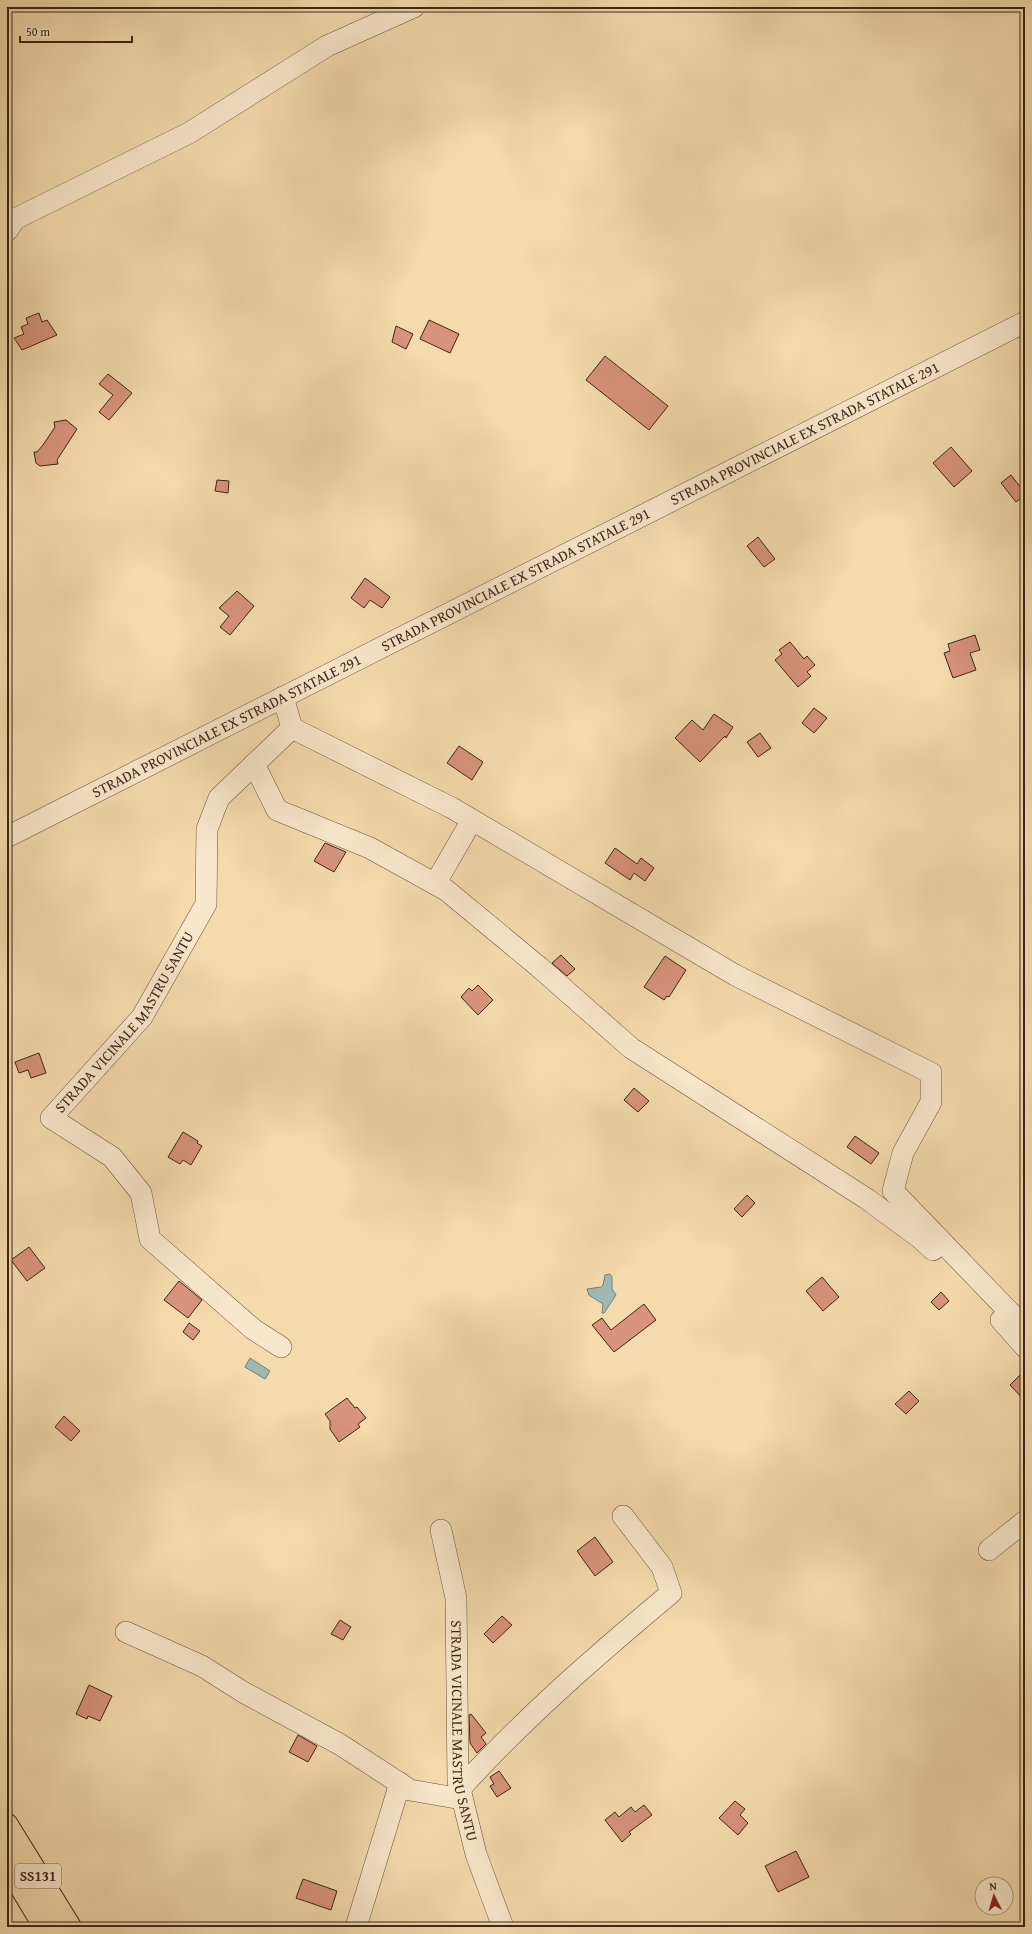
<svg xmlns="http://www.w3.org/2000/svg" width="1032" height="1934" viewBox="0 0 1032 1934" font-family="'Gentium Book Plus',serif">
	<rect width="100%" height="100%" fill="#f4daad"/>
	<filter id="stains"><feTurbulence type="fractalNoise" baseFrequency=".005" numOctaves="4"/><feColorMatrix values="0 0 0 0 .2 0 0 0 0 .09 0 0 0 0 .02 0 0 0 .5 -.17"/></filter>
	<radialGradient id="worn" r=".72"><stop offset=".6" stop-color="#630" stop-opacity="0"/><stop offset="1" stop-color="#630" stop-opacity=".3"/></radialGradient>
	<!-- water -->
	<path fill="#9eb9b3" stroke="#777e75" d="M610,1274L612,1277V1289L616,1295L604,1313H602L603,1304L589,1295L587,1289L601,1287L603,1285L605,1275Z
		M250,1358L270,1371L265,1379L245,1367Z"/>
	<!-- building -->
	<path fill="#d7937c" stroke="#3c2618" d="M39,313L42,322L47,320L57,335L22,350L14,338L24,334L21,327L28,324L26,318Z
		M429,320L459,334L450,353L420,339Z
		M396,326L413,334L406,349L392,342Z
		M605,356L668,406L649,430L586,380Z
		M108,374L132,393L109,420L99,412L113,395L99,384Z
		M66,420L77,429L57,460L58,464L40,466L36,463L34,452H37L43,445L55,427L54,422Z
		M951,447L972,471L954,487L933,463Z
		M1011,475L1025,493V495L1016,502L1001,483Z
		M217,480L229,481L228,493L215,491Z
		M758,537L775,559L764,567L747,546Z
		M365,578L390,597L382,608L370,600L364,608L351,598Z
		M237,591L254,606L230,635L220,627L229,616L219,608Z
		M975,635L980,650L970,653L976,670L953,678L944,653L950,651L948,644Z
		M790,642L804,659L807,656L815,665L807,672L811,676L798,687L775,660L782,654L779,650Z
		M814,708L827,718L814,733L802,723Z
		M714,714L733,727L726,738L725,736L700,762L675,738L692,720L703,730Z
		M760,733L771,748L758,757L747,742Z
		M459,746L483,762L472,780L447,763Z
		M325,843L346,852L334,872L314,861Z
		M615,848L637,864L641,858L654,868L645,881L634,873L630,880L605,863Z
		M561,955L575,969L567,976L552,963Z
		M665,956L686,970L669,997L667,996L664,1000L644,987Z
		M478,985L493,1000L478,1015L461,997L469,988L472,991Z
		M39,1053L46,1073L31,1078L28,1070L19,1073L15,1062Z
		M634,1088L649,1101L638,1112L624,1100Z
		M183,1132L198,1141L197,1143L202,1146L191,1165L183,1160L180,1164L168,1157Z
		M855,1136L879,1153L871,1164L847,1147Z
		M747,1195L755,1203L742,1217L734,1209Z
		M29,1247L45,1268L27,1281L11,1260Z
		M822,1277L839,1297L823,1311L806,1291Z
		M179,1281L202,1300L188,1318L164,1300Z
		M941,1292L949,1301L939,1310L931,1302Z
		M644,1304L656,1320L614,1352L592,1325L602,1318L611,1330Z
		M189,1323L200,1331L193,1340L183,1332Z
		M1020,1375L1025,1381V1401L1010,1385Z
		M909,1391L919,1401L906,1414L895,1404Z
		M347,1398L355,1408L357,1407L366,1418L358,1424L360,1427L339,1442L330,1429V1421L325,1414Z
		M64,1416L80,1431L71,1441L55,1427Z
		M595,1537L613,1562L595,1576L577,1551Z
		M502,1616L512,1625L493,1643L484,1634Z
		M340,1620L351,1627L343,1640L331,1634Z
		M89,1685L112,1696L100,1721L88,1716L87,1719L76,1714Z
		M471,1714L486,1733L481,1737L486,1744L477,1753L470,1743L469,1715Z
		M298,1735L317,1746L308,1762L289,1752Z
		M499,1771L511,1788L497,1797L490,1786L494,1784L490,1777Z
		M735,1801L745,1809L740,1815L748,1823L738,1835L719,1818Z
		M644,1805L652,1815L629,1832L631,1834L622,1842L605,1820L615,1812L619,1817L631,1807L635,1812Z
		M796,1851L809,1877L778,1892L765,1866Z
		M303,1879L337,1891L331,1910L296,1898Z"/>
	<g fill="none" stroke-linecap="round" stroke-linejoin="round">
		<defs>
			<g id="minor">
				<path d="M7,231L15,219L189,133L327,46L414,7"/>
				<path d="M292,728L452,808L735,975L931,1073V1102L903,1153L893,1191L1025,1328"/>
				<path d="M254,764L277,810L370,848L446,890L539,967L631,1048L867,1199L920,1238L933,1250"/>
				<path id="s1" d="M7,837L1025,322"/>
				<path d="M435,884L472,820"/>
				<path d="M1001,1320L1025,1347"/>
				<path id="s2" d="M281,1347L253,1329L150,1239L141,1193L112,1157L51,1118L142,1017L206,904L207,829L219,798L292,728L283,697"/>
				<path id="s3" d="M441,1530L456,1598L458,1781L476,1854L503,1927"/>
				<path d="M989,1550L1025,1521"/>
				<path d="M126,1632L202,1666L243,1692L341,1745L410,1790L462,1799"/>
				<path d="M460,1789C524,1718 598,1654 671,1593L662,1567L623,1516"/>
				<path d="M356,1927L400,1783"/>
			</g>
			<path id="highway" d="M7,1825L70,1927
				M7,1864L45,1927"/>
		</defs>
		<!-- minor casing -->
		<use href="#minor" stroke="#6a533d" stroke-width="22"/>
		<!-- highway casing -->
		<use href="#highway" stroke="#3c2618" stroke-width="24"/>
		<!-- minor -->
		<use href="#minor" stroke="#f8e7ca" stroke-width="21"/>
		<!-- highway -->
		<use href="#highway" stroke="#f4daad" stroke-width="22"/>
	</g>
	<g text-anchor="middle" stroke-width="3.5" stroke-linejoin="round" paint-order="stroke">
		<!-- shield labels -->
		<rect fill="#f8e7ca" stroke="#74604d" stroke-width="1" x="15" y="1864" width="46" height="24" rx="3"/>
		<g font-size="14" font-weight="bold" fill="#3c2618">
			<text x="38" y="1881">SS131</text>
		</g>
		<!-- street labels -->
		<g font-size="15" fill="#3c2618" stroke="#f8e7ca">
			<text dy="5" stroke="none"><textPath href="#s1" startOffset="894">STRADA PROVINCIALE EX STRADA STATALE 291</textPath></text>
			<text dy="5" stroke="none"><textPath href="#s1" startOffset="570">STRADA PROVINCIALE EX STRADA STATALE 291</textPath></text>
			<text dy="5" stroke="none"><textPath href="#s1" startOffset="246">STRADA PROVINCIALE EX STRADA STATALE 291</textPath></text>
			<text dy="5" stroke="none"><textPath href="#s2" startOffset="457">STRADA VICINALE MASTRU SANTU</textPath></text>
			<text dy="5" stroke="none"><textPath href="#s3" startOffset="203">STRADA VICINALE MASTRU SANTU</textPath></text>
		</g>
	</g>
	<!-- margin -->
	<rect width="1032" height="1934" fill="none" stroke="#f4daad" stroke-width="24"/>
	<rect x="8" y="8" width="1016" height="1918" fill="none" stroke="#3c2618" stroke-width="2"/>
	<rect x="12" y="12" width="1008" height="1910" fill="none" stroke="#3c2618"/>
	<!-- north arrow -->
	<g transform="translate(994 1896) rotate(355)"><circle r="19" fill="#f8e7ca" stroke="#ad9a83"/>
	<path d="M0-3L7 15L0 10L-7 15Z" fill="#8f2418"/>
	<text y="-6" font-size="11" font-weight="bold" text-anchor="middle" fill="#3c2618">N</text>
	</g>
	<!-- scale -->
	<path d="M20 36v6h112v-6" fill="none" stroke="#3c2618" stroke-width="2"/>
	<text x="26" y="36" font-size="12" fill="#3c2618" stroke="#f8e7ca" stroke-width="3" paint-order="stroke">50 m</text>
	<rect width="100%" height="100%" filter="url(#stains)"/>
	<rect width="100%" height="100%" fill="url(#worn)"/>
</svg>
